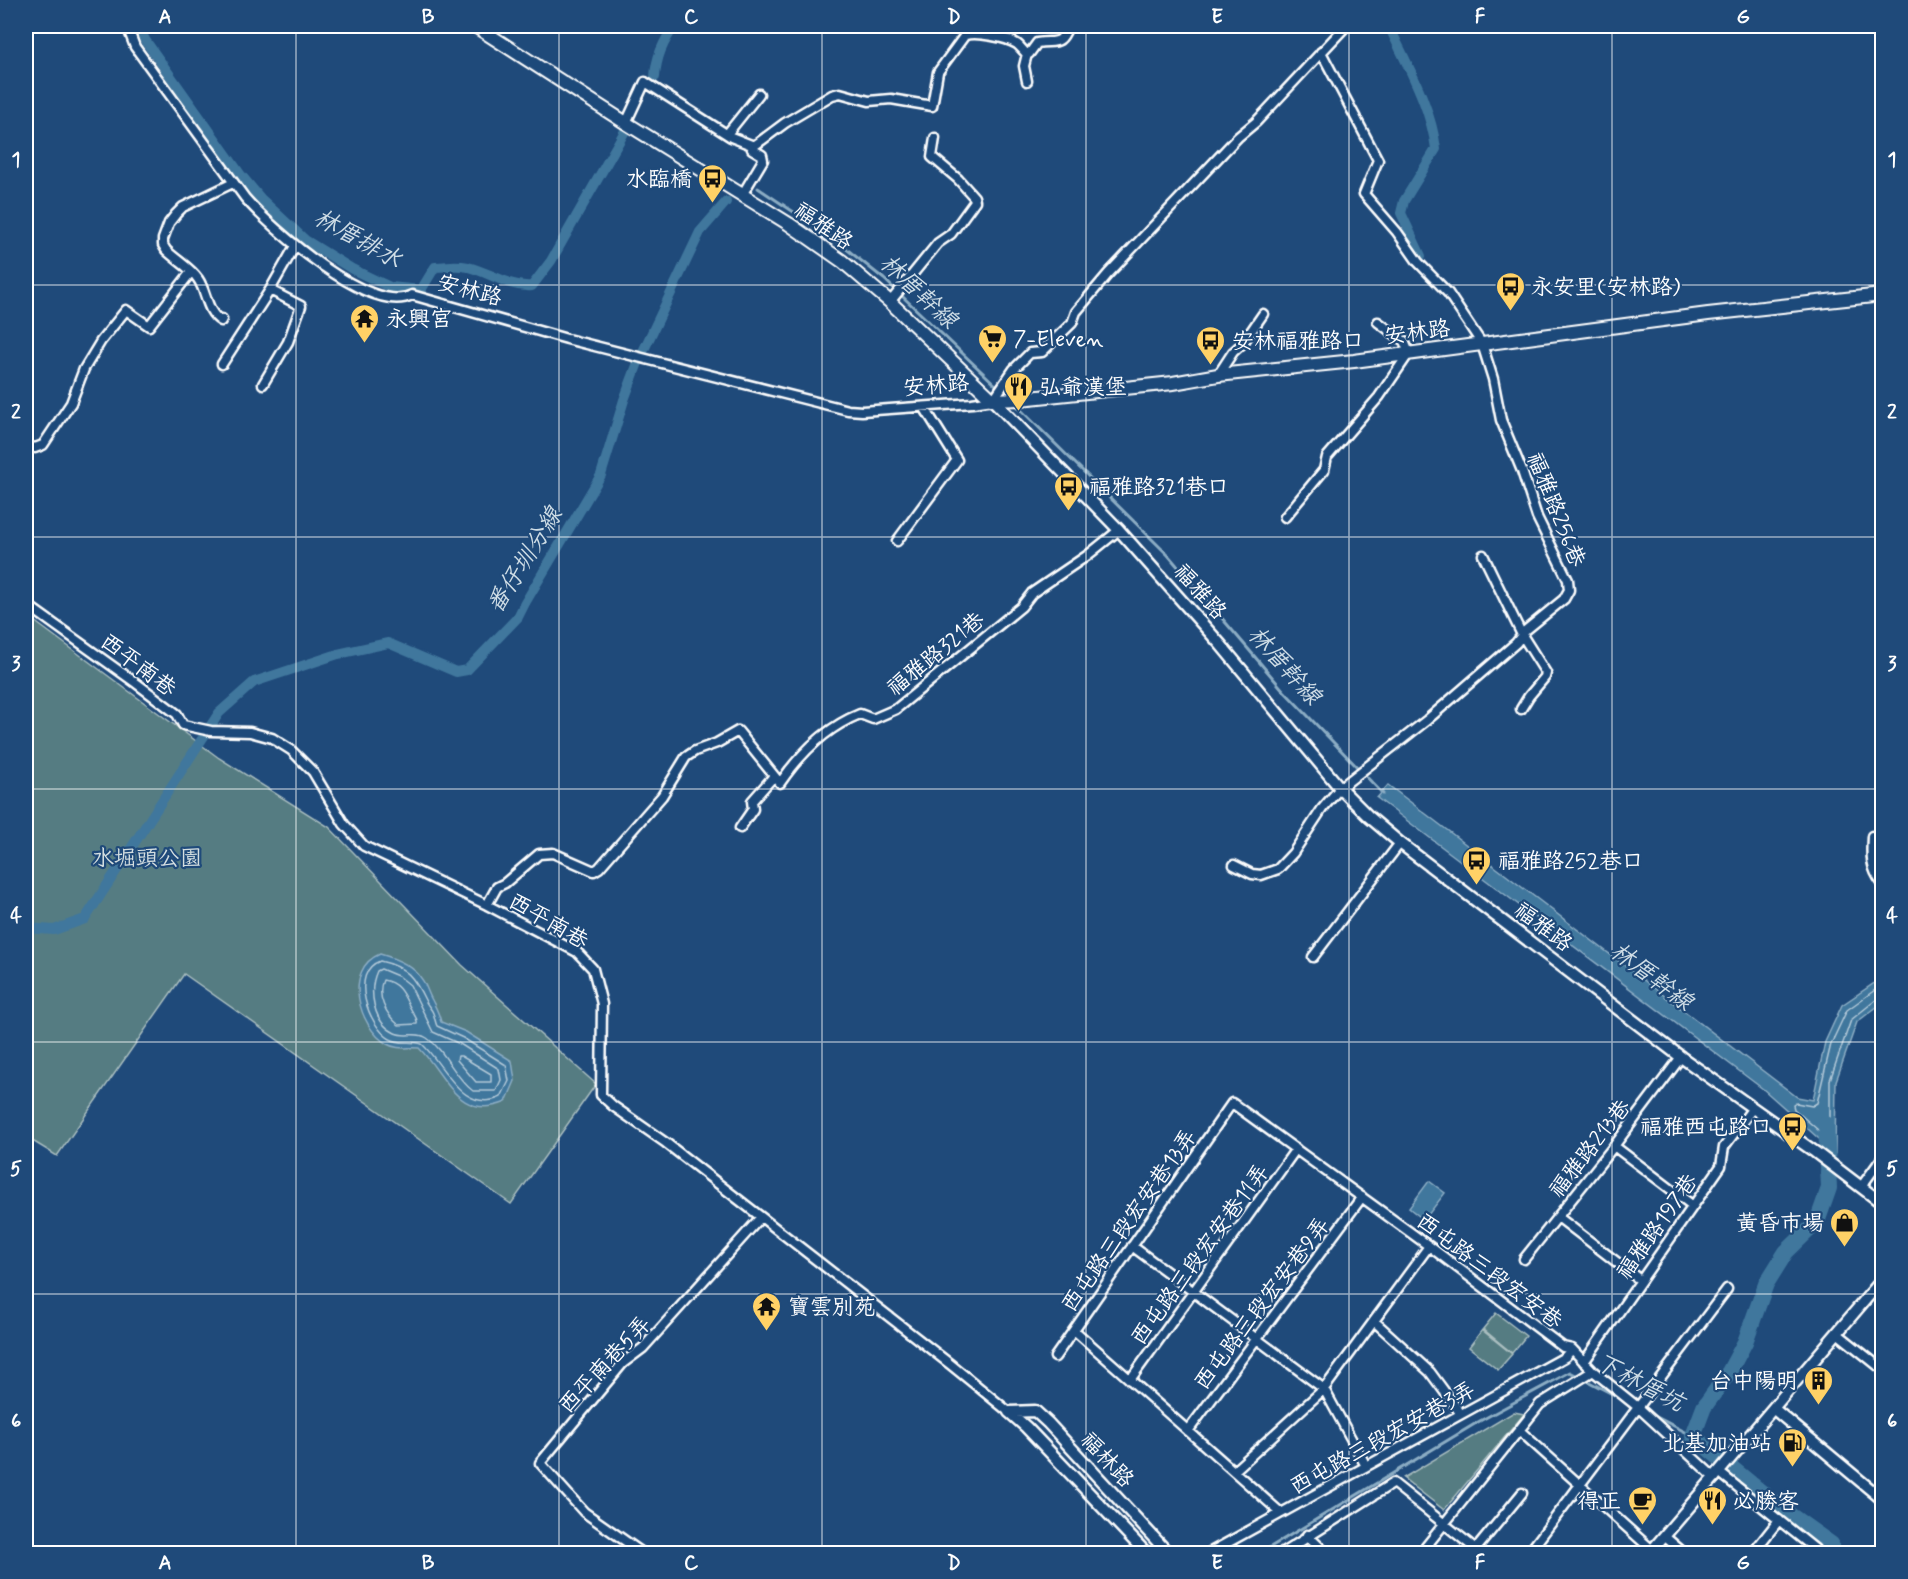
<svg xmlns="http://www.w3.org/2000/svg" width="1908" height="1579" viewBox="0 0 1908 1579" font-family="Mynerve,'LXGW WenKai TC',sans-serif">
	<rect width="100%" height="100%" fill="#1f4a7a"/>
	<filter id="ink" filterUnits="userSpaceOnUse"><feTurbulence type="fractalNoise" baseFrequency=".0167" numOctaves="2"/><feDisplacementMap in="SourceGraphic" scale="12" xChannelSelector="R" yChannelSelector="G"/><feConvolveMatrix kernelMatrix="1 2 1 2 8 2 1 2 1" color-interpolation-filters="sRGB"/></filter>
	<g filter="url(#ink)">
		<!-- green -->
		<path fill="#557c82" stroke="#aabec0" stroke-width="1.5" d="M26,615L219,758L329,827L462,965L596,1084L511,1204L184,974L57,1156L26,1137Z
			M1496,1313L1526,1336L1512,1353L1483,1329Z
			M1482,1330L1512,1354L1498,1370L1469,1347Z
			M1514,1412L1524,1414L1444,1510L1403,1478Z"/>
		<!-- water -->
		<path fill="#40779d" stroke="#8cadc4" stroke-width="1.5" d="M1388,785L1797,1097L1813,1100L1825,1042L1842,1005L1882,978V1003L1857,1022L1836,1081L1835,1153L1763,1089L1377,798Z
			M380,954C394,958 413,965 421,978C426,984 428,993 432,1000C436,1008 439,1013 441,1022L466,1032L512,1061L515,1081L506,1102C458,1122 446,1075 419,1048C408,1047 397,1050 387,1044C358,1027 343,969 380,954Z
			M1429,1181L1445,1193L1424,1220L1409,1208Z"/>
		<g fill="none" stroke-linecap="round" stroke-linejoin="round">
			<!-- shore -->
			<path stroke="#b3c9d8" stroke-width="1.5" d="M380,961C407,967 414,977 425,1000C427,1005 431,1008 433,1013C435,1018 435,1022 437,1026L463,1038L506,1065L509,1081L501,1097C462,1115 445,1065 422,1044C412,1040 400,1045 390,1039C368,1026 349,972 380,961Z
				M381,969L400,977L410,985L433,1032L460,1044L499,1069L501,1080L496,1091H473C454,1077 446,1051 427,1038C417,1031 405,1038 395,1033C373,1023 368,991 377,971Z
				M383,980C401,983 404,997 412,1011C415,1017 418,1018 417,1024L399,1025C386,1015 376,996 383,980Z
				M1882,985L1847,1010L1831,1044L1817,1103L1812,1106L1796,1103L1793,1105L1794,1109L1826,1137L1830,1134V1080L1851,1020L1877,999L1882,998
				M458,1056H461L491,1074V1082H476L457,1060Z"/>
			<!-- stream -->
			<path stroke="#8cadc4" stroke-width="3" d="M758,188L834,239L884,279L1000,389
				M1015,404L1168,555L1284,691L1383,794
				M1649,1413L1693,1436
				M1259,1554L1478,1422L1570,1372L1622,1399"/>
			<!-- canal -->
			<path stroke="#40779d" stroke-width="10" d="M139,26L145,40L240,174L261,199L305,240L352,269L377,281L390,287L421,290L435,267C449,267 453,264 468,267C489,272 510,288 532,286L551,261L625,131
				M1389,26C1407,65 1431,106 1436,149L1404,201L1401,213L1421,256
				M655,77C656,58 664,40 675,26
				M26,928L54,930L85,919L219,713L254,682L338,654L388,643L456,672L467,670L518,617L525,603L601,475L624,400L639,360L700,232L726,202"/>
			<!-- river -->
			<path stroke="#40779d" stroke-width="16" d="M1826,1124L1829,1188L1817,1222L1786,1252L1766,1284L1745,1342L1729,1372L1704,1407L1693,1436L1783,1510L1831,1544V1554"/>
			<defs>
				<path id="minor" d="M127,26L135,47L245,198C271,228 371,317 412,295L567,339L848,410L862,411L972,403L993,400L1014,369L1030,353L1042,352L1072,323L1076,312L1108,274L1238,137L1256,122L1346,26
					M1027,81L1024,66L1027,54H1029L1037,43C1055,40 1060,47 1068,26
					M626,123L645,82L731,137L754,146
					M727,134L759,94
					M742,195L763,160L762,155L752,149L754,146L785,123L832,95L840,93L869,101L891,99L932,106L938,72L965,35C977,32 1006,37 1017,44C1021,47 1023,51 1027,54
					M890,302L938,243L951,234L975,201L974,197L958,179L932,157L935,138
					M222,319L221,321C206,312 207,292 198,279C191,268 176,260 166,250L163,245V239L169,223L176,214L183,207L233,183
					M222,364L270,290L295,246
					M1218,375L1233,352L1243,343L1263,314
					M263,384L288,342L301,306L270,290
					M26,446L35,448L43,445L71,403L84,369L101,341L126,310L149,326L191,272
					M1285,517L1324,470L1327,457L1379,397L1409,353L1404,341L1378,322
					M897,541L957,460L924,407
					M1483,555L1522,635L1546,673L1545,677L1529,696L1521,709
					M26,604L136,683L177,714L183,725L211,731L250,732L272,738L291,750L313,772L344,824L364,846L487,905L577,952L593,969L602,1004L601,1095L613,1106L666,1143L950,1364L1009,1412
					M740,828L753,809L752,801L774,776
					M1872,836C1871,855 1870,868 1882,883
					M1234,865L1252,874L1261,875L1278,869L1293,853L1322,809L1340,788L1427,720L1516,643L1526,630L1564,599L1569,590L1568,580L1537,517L1522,471L1501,420L1493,379L1482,344L1448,293L1418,262L1397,232L1364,194L1378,160L1321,52
					M487,905L497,887L505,883L539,854L553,853L594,871L599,868L662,796L686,757L695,751L717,743L738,731L780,783C800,754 827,727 860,714L873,719L896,709L1021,607L1032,593L1088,555L1119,530
					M1313,957L1400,843
					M1614,1146L1693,1206
					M1861,1187L1882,1158
					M1558,1217L1640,1280
					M1132,1246L1324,1389L1366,1466
					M1524,1259L1614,1146L1681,1057
					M1374,1321L1430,1372L1461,1414
					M1074,1330L1281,1513
					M1837,1333L1882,1369
					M1055,1357L1232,1103L1429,1246L1563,1347L1572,1349L1593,1371L1639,1408L1715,1478
					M1584,1362L1721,1166L1724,1147L1752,1109
					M1130,1380L1296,1149
					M1519,1430L1652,1550
					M1188,1431L1362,1197
					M1234,1471L1324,1389L1429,1246
					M1720,1473L1815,1549V1554
					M1307,1535L1327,1554
					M1664,1536L1685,1554
					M1476,1549L1522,1493
					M641,1552L584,1512L540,1463L623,1363L643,1348L761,1217
					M1207,1554L1565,1357L1572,1349
					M1281,1554L1393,1483L1482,1554
					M1420,1554L1540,1404L1593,1371
					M1528,1554L1727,1289
					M1752,1554L1779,1520"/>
				<path id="tertiary" d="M993,400L1119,530L1221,645L1340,788L1368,816L1400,843L1681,1057L1815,1152L1882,1203
					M1774,1409L1882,1499
					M1009,1412L1035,1411L1048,1423L1169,1554
					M1009,1412L1026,1427L1147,1554
					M1649,1554L1882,1280"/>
				<path id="secondary" d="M475,26L626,123L789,224L842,261L890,302L993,400L1020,399L1173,383L1218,375L1354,361L1708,314L1882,295"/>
			</defs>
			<!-- minor casing -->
			<use href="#minor" stroke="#fff" stroke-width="13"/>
			<!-- tertiary casing -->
			<use href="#tertiary" stroke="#fff" stroke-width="15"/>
			<!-- secondary casing -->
			<use href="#secondary" stroke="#fff" stroke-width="16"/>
			<!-- minor -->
			<use href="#minor" stroke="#1f4a7a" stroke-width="8"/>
			<!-- tertiary -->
			<use href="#tertiary" stroke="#1f4a7a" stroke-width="10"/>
			<!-- secondary -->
			<use href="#secondary" stroke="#1f4a7a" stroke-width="12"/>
		</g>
	</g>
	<!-- grid -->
	<path fill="none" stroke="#fff" stroke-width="1.5" stroke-opacity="0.55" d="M296,26V1554M559,26V1554M822,26V1554M1086,26V1554M1349,26V1554M1612,26V1554M26,285H1882M26,537H1882M26,789H1882M26,1042H1882M26,1294H1882"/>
	<!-- icons -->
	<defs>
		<symbol id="bus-pin" viewBox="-11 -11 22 30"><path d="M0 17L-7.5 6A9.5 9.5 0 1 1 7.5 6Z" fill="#ffd166" stroke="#1f4a7a"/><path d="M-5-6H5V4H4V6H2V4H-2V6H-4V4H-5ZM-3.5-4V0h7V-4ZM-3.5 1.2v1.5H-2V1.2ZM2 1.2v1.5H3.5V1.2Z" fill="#111"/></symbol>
		<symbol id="temple-pin" viewBox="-11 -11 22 30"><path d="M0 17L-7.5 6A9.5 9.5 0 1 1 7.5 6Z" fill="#ffd166" stroke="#1f4a7a"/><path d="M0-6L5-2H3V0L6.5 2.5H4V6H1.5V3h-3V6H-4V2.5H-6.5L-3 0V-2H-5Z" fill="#111"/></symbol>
		<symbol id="supermarket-pin" viewBox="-11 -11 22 30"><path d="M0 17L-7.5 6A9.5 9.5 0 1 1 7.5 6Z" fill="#ffd166" stroke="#1f4a7a"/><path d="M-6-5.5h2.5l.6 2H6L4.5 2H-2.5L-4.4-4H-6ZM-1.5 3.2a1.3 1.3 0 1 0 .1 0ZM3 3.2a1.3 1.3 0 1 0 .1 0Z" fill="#111"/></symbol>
		<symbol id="restaurant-pin" viewBox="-11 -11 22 30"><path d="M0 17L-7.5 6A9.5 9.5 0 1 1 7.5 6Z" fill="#ffd166" stroke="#1f4a7a"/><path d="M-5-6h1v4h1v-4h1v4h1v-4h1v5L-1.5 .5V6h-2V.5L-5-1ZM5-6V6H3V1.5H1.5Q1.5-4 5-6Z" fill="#111"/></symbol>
		<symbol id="shop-pin" viewBox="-11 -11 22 30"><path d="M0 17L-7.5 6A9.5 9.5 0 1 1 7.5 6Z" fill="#ffd166" stroke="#1f4a7a"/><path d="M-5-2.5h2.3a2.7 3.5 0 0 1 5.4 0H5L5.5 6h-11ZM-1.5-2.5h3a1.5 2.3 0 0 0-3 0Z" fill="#111"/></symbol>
		<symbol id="building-pin" viewBox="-11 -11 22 30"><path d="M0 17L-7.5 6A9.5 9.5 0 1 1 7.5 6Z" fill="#ffd166" stroke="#1f4a7a"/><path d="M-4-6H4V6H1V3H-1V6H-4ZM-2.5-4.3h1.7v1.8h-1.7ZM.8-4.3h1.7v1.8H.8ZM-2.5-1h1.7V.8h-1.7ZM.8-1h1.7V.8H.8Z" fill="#111"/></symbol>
		<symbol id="fuel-pin" viewBox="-11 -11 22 30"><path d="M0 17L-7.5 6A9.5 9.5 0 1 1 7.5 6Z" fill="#ffd166" stroke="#1f4a7a"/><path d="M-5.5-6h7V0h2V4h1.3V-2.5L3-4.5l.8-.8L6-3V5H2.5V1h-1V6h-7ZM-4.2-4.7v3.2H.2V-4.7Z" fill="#111"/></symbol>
		<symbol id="cafe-pin" viewBox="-11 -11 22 30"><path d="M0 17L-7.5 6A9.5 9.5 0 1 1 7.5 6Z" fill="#ffd166" stroke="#1f4a7a"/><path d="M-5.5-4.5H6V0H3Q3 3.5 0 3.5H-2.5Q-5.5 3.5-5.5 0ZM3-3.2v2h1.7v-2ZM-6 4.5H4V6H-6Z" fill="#111"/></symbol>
	</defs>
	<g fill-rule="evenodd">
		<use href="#bus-pin" x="696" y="162" width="33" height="45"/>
		<use href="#bus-pin" x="1494" y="270" width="33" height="45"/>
		<use href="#temple-pin" x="348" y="302" width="33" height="45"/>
		<use href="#supermarket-pin" x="976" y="322" width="33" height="45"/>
		<use href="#bus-pin" x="1194" y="324" width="33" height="45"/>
		<use href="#restaurant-pin" x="1002" y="370" width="33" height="45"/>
		<use href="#bus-pin" x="1052" y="470" width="33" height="45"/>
		<use href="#bus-pin" x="1460" y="844" width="33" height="45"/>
		<use href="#bus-pin" x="1776" y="1110" width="33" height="45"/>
		<use href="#shop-pin" x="1828" y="1206" width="33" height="45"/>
		<use href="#temple-pin" x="750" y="1290" width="33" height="45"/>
		<use href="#building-pin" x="1802" y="1364" width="33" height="45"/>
		<use href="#fuel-pin" x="1776" y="1426" width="33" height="45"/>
		<use href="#cafe-pin" x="1626" y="1484" width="33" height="45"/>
		<use href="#restaurant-pin" x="1696" y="1484" width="33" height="45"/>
	</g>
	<g text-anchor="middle" stroke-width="4.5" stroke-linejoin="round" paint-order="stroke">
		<!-- poi labels -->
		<g font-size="22" fill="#fff" stroke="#1f4a7a" text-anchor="start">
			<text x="692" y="186" text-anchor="end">水臨橋</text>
			<text x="1531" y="294">永安里(安林路)</text>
			<text x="386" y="326">永興宮</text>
			<text x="1013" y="346">7-Eleven</text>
			<text x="1232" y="348">安林福雅路口</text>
			<text x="1039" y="394">弘爺漢堡</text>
			<text x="1089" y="494">福雅路321巷口</text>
			<text x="1498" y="868">福雅路252巷口</text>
			<text x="1772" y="1134" text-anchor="end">福雅西屯路口</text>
			<text x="1824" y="1230" text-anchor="end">黃昏市場</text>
			<text x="788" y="1314">寶雲別苑</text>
			<text x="1798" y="1388" text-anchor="end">台中陽明</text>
			<text x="1772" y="1450" text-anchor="end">北基加油站</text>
			<text x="1621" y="1508" text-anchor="end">得正</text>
			<text x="1733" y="1508">必勝客</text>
		</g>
		<!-- street labels -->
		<g font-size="22" fill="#fff" stroke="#1f4a7a">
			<text transform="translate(824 225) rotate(35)" y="8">福雅路</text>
			<text transform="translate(470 289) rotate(15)" y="8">安林路</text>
			<text transform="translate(1417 331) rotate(-7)" y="8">安林路</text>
			<text transform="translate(936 384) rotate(-5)" y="8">安林路</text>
			<text transform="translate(1557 509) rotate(68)" y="8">福雅路256巷</text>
			<text transform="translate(1201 591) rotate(48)" y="8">福雅路</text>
			<text transform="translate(935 653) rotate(-39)" y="8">福雅路321巷</text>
			<text transform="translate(139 664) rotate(37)" y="8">西平南巷</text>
			<text transform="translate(549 920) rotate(30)" y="8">西平南巷</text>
			<text transform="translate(1544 926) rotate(37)" y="8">福雅路</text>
			<text transform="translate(1589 1148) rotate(-52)" y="8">福雅路213巷</text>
			<text transform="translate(1128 1220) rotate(-55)" y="8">西屯路三段宏安巷13弄</text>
			<text transform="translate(1656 1226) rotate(-55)" y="8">福雅路197巷</text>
			<text transform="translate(1199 1254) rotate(-54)" y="8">西屯路三段宏安巷11弄</text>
			<text transform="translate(1490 1270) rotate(37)" y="8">西屯路三段宏安巷</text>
			<text transform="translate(1261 1303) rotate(-53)" y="8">西屯路三段宏安巷9弄</text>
			<text transform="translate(604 1364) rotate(-47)" y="8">西平南巷5弄</text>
			<text transform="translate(1382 1437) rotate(-29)" y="8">西屯路三段宏安巷3弄</text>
			<text transform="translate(1108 1459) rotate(47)" y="8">福林路</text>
		</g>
		<!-- park labels -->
		<g font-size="22" fill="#d4dee0" stroke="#1f4a7a">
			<text x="147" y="865">水堀頭公園</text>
		</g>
		<!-- water labels -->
		<g font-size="24" font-style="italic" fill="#cfdde6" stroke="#1f4a7a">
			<text transform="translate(358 238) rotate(29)" y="8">林厝排水</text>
			<text transform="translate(919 291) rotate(43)" y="8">林厝幹線</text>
			<text transform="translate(524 560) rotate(-58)" y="8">番仔圳分線</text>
			<text transform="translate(1285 665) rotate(48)" y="8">林厝幹線</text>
			<text transform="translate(1652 976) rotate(37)" y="8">林厝幹線</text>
			<text transform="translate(1640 1382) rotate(28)" y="8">下林厝坑</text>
		</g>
	</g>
	<!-- margin -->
	<rect width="1908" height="1579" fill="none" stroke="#1f4a7a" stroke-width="66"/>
	<rect x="33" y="33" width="1842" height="1513" fill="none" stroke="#fff" stroke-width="2"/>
	<g font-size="20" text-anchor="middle" font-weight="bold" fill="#fff">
		<text x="165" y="23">A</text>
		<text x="428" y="23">B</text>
		<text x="691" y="23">C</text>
		<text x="954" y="23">D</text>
		<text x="1217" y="23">E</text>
		<text x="1480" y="23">F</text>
		<text x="1743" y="23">G</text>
		<text x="16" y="166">1</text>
		<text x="1892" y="166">1</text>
		<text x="16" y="418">2</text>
		<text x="1892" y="418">2</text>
		<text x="16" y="670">3</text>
		<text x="1892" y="670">3</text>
		<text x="16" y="922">4</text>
		<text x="1892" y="922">4</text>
		<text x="16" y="1175">5</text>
		<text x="1892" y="1175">5</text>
		<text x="16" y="1427">6</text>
		<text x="1892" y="1427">6</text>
		<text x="165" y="1569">A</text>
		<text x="428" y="1569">B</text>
		<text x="691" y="1569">C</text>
		<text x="954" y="1569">D</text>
		<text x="1217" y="1569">E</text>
		<text x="1480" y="1569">F</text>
		<text x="1743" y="1569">G</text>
	</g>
</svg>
